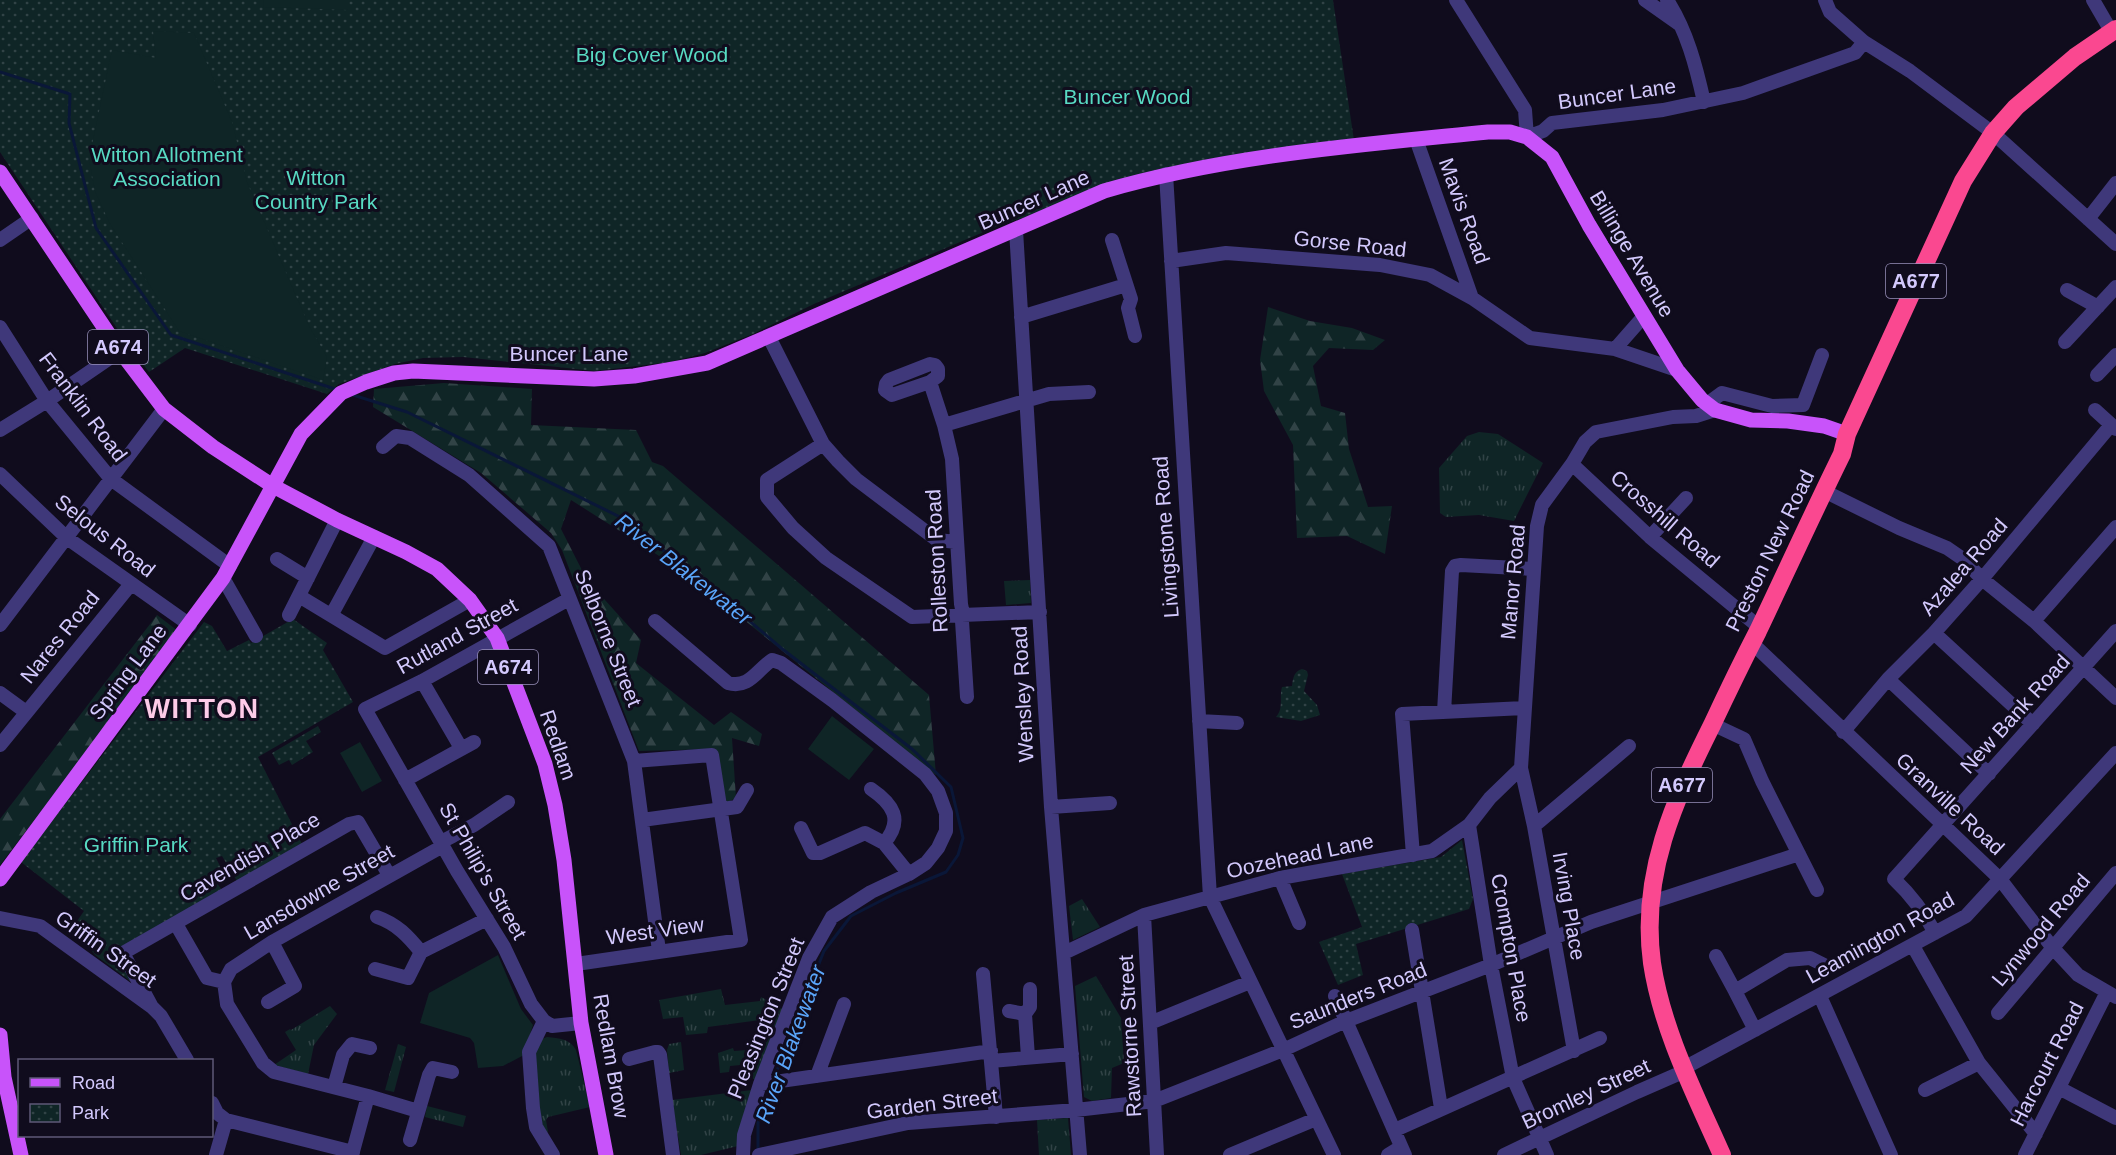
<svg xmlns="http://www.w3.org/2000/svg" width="2116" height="1155" viewBox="0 0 2116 1155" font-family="Arial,sans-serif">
	<defs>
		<pattern id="grass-tufts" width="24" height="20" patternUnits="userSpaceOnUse" patternTransform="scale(1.5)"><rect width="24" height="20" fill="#0f2526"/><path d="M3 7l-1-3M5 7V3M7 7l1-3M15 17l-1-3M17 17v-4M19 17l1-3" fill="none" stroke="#314346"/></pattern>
		<pattern id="forest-firs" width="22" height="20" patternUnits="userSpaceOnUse" patternTransform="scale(1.5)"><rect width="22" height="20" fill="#0f2526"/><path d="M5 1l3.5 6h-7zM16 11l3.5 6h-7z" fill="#314346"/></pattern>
		<pattern id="park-dots" width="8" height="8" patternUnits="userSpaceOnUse" patternTransform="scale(1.5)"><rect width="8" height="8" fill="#0f2526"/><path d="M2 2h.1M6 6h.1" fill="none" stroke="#314346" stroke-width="1.8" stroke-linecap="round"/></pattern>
	</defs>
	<rect width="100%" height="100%" fill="#100c1d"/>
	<!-- grass -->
	<path fill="url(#grass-tufts)" d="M1479,432L1498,434L1543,463L1514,521L1479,515L1446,517L1440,513L1439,468L1467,436Z
		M1030,580L1031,603L1006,605L1004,581Z
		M1082,899L1100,927L1073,940L1069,906Z
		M1096,976L1121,1018L1124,1063L1112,1068L1111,1098L1092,1101L1084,1097L1075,986Z
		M721,989L725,1005L760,1001L761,997L783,1009L776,1028L761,1029L760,1020L708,1027L707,1033L686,1035L683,1017L663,1019L659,1000Z
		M330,1006L337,1014L314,1045L308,1074L274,1065L296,1050L285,1032L290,1029L291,1030Z
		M767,1033H774L757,1079H753L751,1064L730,1066L729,1072L720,1073L718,1053L733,1048L734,1051L761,1049L763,1046L762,1038L767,1037Z
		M547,1037C559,1038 570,1039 576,1050L590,1107L548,1117L546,1120L548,1132L545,1134L541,1125L535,1051L542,1039Z
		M681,1042L684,1070L669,1073L667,1050L669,1044Z
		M398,1044L406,1047L394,1092L385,1090Z
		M752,1090L738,1146L701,1155H681L672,1100Z
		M427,1106L466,1116L463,1127L425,1117Z
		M1068,1118L1071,1155H1039L1037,1120Z"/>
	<!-- forest -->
	<path fill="url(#forest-firs)" d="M1268,307L1310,321L1352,328L1385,340L1373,350L1329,348L1313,366L1321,406L1345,413L1349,449L1368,507L1392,506L1385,554L1347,536L1297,538L1293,445L1264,391L1260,360Z
		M444,383L532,389L531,425L636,430L652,462L663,466L929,695L936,775L686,573L571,500L561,529L587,580L641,640L636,663L714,725L731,712L762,734L759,746L732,738L736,798L724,804L714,749L639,751L562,550L551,533L481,473L373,407L374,389Z
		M157,615L178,631L0,865V819Z"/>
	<!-- park -->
	<path fill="url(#park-dots)" d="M0,0H1333L1355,147L1264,157L1082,201L1005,223L816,303L753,334L705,353L670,362L595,371L463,357L423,358L395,364L339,384L327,394L185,348L149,372L128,345L0,152Z
		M293,619L327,643L323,650L353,702L258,757L302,844L237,881L222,856L216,858L223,872L213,878L222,890L119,949L137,986L95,955L73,927L84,911L21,862L204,622L212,626L227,651L249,640L251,643Z
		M1302,669L1307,671L1308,675L1304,691L1317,705L1320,715L1301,721L1276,717C1284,708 1279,697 1282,687L1292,686C1293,678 1294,671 1302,669Z
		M318,726L321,732L306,741L313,752L292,765L289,760L279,765L272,753Z
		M1462,840L1473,899L1469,909L1356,944L1363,975L1338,985L1319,942L1362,927L1342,874L1441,857Z"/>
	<!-- garden -->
	<path fill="#0f2526" d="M264,0H348V10L263,7Z
		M153,31L194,33L232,122L247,182L309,326L327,357L323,380L179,331L109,222L95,191L89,159L112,50L156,58Z
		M832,716L874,749L849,780L808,749Z
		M360,742L382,781L362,792L340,753Z
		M498,955L521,1009L533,1025L524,1055L503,1066L478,1068L474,1043L470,1038L420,1023L429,993Z"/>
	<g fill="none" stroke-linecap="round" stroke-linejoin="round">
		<!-- stream -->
		<path stroke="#0a1738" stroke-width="3" d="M0,72L70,94L69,123L96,228L171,335L338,390
			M353,395L407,412L620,517L702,580L781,648L912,749L951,787L963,838L958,855L946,872L896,893L851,916L824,951L774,1078
			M758,1150V1123L771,1087"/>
		<!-- minor -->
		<path stroke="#3f387a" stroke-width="14" d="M1456,0L1525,110L1527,137L1543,131L1552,123L1663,110L1743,93L1855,53L1864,42
			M1645,0L1679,24
			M1667,0C1687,31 1696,66 1704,102
			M1825,0L1830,12L1864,42L1910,71L1993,133L2116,244
			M2093,0L2111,31
			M1416,139L1472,298
			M1166,174L1210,897L1334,1155
			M2088,219L2116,183
			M1016,230L1051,807L1080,1155
			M0,240L32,218
			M1112,240L1131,299L1128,308L1135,336
			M1171,261L1226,253L1380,265L1430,275L1472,298L1530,338L1615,349L1677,370
			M2067,290L2098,307
			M1021,317L1126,285
			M0,327L47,401L111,479L230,566
			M769,337L823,444L838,461L856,479L937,540L957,542
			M2065,342L2116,287
			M1615,349L1644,316
			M930,364L935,365L938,369V376L930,382L892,395L885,390L886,384L889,380Z
			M2097,375L2116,355
			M930,382L944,425L952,459L961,604L963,614L962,621L967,697
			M1707,404L1722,393L1772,406L1803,405L1822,355
			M2095,410L2116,429
			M944,425L1049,394L1089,392
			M0,430L47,401L120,351
			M823,444L767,480V497L793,528L826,558L912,617L1040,612
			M383,447L396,436L410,438L469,475L549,546L634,761L659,951
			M1572,464L1650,537L1759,627
			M0,474L67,538L190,625
			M1824,491L1899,528L1947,548L1963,559L1982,579L2034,621L2116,698
			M1650,537L1686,498
			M277,559L308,578
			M223,578L256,636
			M299,596L385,648L470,600
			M569,599L422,681L365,709L457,871L504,947L531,1004L544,1021L552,1026L581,1023
			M332,614L374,537
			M289,615L337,520
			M655,621L728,683C749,689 757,670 772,660L781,663L832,700L925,774L938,791L946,813V831L938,848L926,863L909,874L871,892L832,917L809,958L760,1084L744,1135L743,1155
			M2034,621L2116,527
			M0,625L164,409
			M1934,633L2033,724
			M1752,643L2000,879L2052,947L2078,975L2116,997
			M1888,679L1989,774
			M422,681L461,748
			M0,693L26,712
			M1444,712L1452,571L1455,566L1461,565L1533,569
			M1199,721L1237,723
			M1712,724L1744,739L1762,781L1817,890
			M1843,732L1888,679L1934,633L1982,579L2111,425
			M0,745L131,584
			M405,780L474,742
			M871,789C893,804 904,820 884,843
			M1051,807L1110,803
			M642,820L737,807L747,790
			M1469,825L1491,965L1513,1078L1547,1155
			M1534,826L1629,746
			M801,828L813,853H820L865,833L884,843L909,874
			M441,842L474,825L508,802
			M1413,855L1402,714L1524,708
			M1280,878L1299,923
			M1144,915L1157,1155
			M377,917C397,924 408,936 421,952
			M0,918L40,926L152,1007L161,1016L187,1060
			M176,924L207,978L224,982
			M1412,930L1441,1108
			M1935,933C1924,912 1912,896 1894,879L2116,631
			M1913,946L1979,1063L2036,1134
			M1064,953L1144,915L1210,897L1280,878L1432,851L1469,825L1490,798L1521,768
			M1716,956L1735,991
			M576,964L741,940L712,755L634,761
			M375,969L408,978L421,952L487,919
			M983,974L996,1117
			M224,982L231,969L272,942L443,846
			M224,982L227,1004L263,1063L274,1072L368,1096L418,1111
			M1335,996L1405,1155
			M1820,996L1891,1155
			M268,1002L295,986L272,942
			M152,1007L123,953L349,824L358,822L389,875
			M1009,1011L1025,1014
			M1998,1013L2116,873
			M544,1021L529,1052L533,1108L536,1127L553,1155
			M1150,1023L1250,982
			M1755,1030L1735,991L1787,960L1810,958L1826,966
			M1574,1051L1534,826L1521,768L1537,526L1542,505L1572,464L1585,442L1596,432L1673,417L1696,416L1715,410
			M1028,1057L1025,1014L1030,1007V989
			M629,1059L655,1052H658L660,1055L673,1155
			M991,1061L1072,1054
			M1684,1068L1966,916L2116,753
			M817,1076L844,1004
			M760,1084L991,1051
			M334,1087L343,1055L352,1044L370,1048
			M2059,1088L2116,1118
			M1925,1090L1979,1063
			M212,1103L217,1113L226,1120L353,1152
			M1395,1130L1600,1038
			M410,1140L429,1075L433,1068L452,1072
			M216,1155L226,1120
			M352,1155L368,1096
			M759,1155L908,1123L1076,1110L1154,1101L1283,1050L1346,1021L1491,965L1591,922L1799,854
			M1230,1155L1316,1119
			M1388,1155L1401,1147
			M1504,1155L1637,1092L1685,1071
			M2025,1155L2107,992"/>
		<!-- major -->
		<path stroke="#c853fa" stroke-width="15" d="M0,172L120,351L164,409L213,447L273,486L337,520L406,552L437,569L470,600L497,638L545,764L555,805L564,860L581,1023L606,1155
			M0,879L223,578L301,434L341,393L366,382L394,373L413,371L594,379L634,376L707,363L1104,191C1228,155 1360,145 1488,132H1510L1527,137L1552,157L1589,225L1677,370L1702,400L1715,410L1751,420L1788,421L1824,426L1847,434
			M0,1035L4,1077L21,1155"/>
		<!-- highway -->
		<path stroke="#fa4890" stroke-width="18" d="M1722,1155C1695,1094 1662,1030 1652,963C1640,875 1674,801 1712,725C1727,693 1742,662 1758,631C1786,572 1813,513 1842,454L1847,434L1963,181L1993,133L2016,107L2075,57L2116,29"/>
	</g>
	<g text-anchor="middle" stroke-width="6" stroke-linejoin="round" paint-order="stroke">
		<!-- shield labels -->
		<g fill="#100c1d" stroke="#9890ba" stroke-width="1.5">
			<rect x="1886" y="264" width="60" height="34" rx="4.5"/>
			<rect x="88" y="330" width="60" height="34" rx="4.5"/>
			<rect x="478" y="650" width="60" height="34" rx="4.5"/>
			<rect x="1652" y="768" width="60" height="34" rx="4.5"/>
		</g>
		<g font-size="20" font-weight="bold" fill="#d3c9fd">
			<text x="1916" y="288">A677</text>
			<text x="118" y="354">A674</text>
			<text x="508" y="674">A674</text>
			<text x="1682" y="792">A677</text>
		</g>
		<!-- park labels -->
		<g font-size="21" fill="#58dac3" stroke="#100c1d">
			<text x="652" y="62">Big Cover Wood</text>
			<text x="1127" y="104">Buncer Wood</text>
			<text x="167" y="162">Witton Allotment<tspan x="167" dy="24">Association</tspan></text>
			<text x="316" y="185">Witton<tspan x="316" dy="24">Country Park</tspan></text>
			<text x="136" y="852">Griffin Park</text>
		</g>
		<!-- street labels -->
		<g font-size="21" fill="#d3c9fd" stroke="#100c1d">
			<text transform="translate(1617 94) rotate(-8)" y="7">Buncer Lane</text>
			<text transform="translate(1034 200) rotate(-24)" y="7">Buncer Lane</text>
			<text transform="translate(1464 211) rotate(70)" y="7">Mavis Road</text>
			<text transform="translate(1350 244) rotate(6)" y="7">Gorse Road</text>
			<text transform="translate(1632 254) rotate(59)" y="7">Billinge Avenue</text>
			<text x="569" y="361">Buncer Lane</text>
			<text transform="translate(83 407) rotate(53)" y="7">Franklin Road</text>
			<text transform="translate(1665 519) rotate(41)" y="7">Crosshill Road</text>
			<text transform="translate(105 536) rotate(38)" y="7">Selous Road</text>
			<text transform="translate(1166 537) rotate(-94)" y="7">Livingstone Road</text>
			<text transform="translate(1770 551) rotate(-64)" y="7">Preston New Road</text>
			<text transform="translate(937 561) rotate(-93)" y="7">Rolleston Road</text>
			<text transform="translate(1964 567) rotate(-49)" y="7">Azalea Road</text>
			<text transform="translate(1513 582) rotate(-85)" y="7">Manor Road</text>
			<text transform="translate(457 636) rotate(-29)" y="7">Rutland Street</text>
			<text transform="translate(60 637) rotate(-51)" y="7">Nares Road</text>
			<text transform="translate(608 638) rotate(68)" y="7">Selborne Street</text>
			<text transform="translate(128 672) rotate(-53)" y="7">Spring Lane</text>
			<text transform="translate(1023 694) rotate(-93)" y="7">Wensley Road</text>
			<text transform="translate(2015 714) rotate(-48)" y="7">New Bank Road</text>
			<text transform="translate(558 745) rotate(71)" y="7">Redlam</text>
			<text transform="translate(1950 804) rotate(43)" y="7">Granville Road</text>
			<text transform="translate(1300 856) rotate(-12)" y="7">Oozehead Lane</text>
			<text transform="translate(250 857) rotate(-30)" y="7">Cavendish Place</text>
			<text transform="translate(483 871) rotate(60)" y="7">St Philip's Street</text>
			<text transform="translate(319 892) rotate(-30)" y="7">Lansdowne Street</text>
			<text transform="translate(1569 906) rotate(80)" y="7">Irving Place</text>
			<text transform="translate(2041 930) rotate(-50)" y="7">Lynwood Road</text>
			<text transform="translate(655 931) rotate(-8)" y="7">West View</text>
			<text transform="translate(1880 938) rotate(-29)" y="7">Leamington Road</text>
			<text transform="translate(1511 948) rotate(80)" y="7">Crompton Place</text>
			<text transform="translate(106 949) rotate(35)" y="7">Griffin Street</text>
			<text transform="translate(1358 996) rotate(-22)" y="7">Saunders Road</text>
			<text transform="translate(766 1018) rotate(-68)" y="7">Pleasington Street</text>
			<text transform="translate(1130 1036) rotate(-93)" y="7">Rawstorne Street</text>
			<text transform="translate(611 1056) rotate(80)" y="7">Redlam Brow</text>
			<text transform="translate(2047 1064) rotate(-63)" y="7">Harcourt Road</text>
			<text transform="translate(1586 1094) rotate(-25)" y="7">Bromley Street</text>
			<text transform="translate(932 1104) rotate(-7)" y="7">Garden Street</text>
		</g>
		<!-- water labels -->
		<g font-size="22" font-style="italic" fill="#5aa5fa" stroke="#100c1d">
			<text transform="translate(684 569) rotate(38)" y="8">River Blakewater</text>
			<text transform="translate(790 1044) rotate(-70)" y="8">River Blakewater</text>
		</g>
		<!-- district labels -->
		<g font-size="27" font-weight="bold" letter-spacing="1.5" fill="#fecbe8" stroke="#100c1d">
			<text x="202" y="718">WITTON</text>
		</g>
	</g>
	<!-- legend -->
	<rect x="18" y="1059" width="195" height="78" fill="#100c1d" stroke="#5e5877" stroke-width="1.5"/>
	<rect x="30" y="1078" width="30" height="9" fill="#c853fa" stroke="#5e5877" stroke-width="1.5"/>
	<text x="72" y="1089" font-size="18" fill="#d3c9fd">Road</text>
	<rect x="30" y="1104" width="30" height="18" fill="url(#park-dots)" stroke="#5e5877" stroke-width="1.5"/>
	<text x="72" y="1119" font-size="18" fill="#d3c9fd">Park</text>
</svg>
